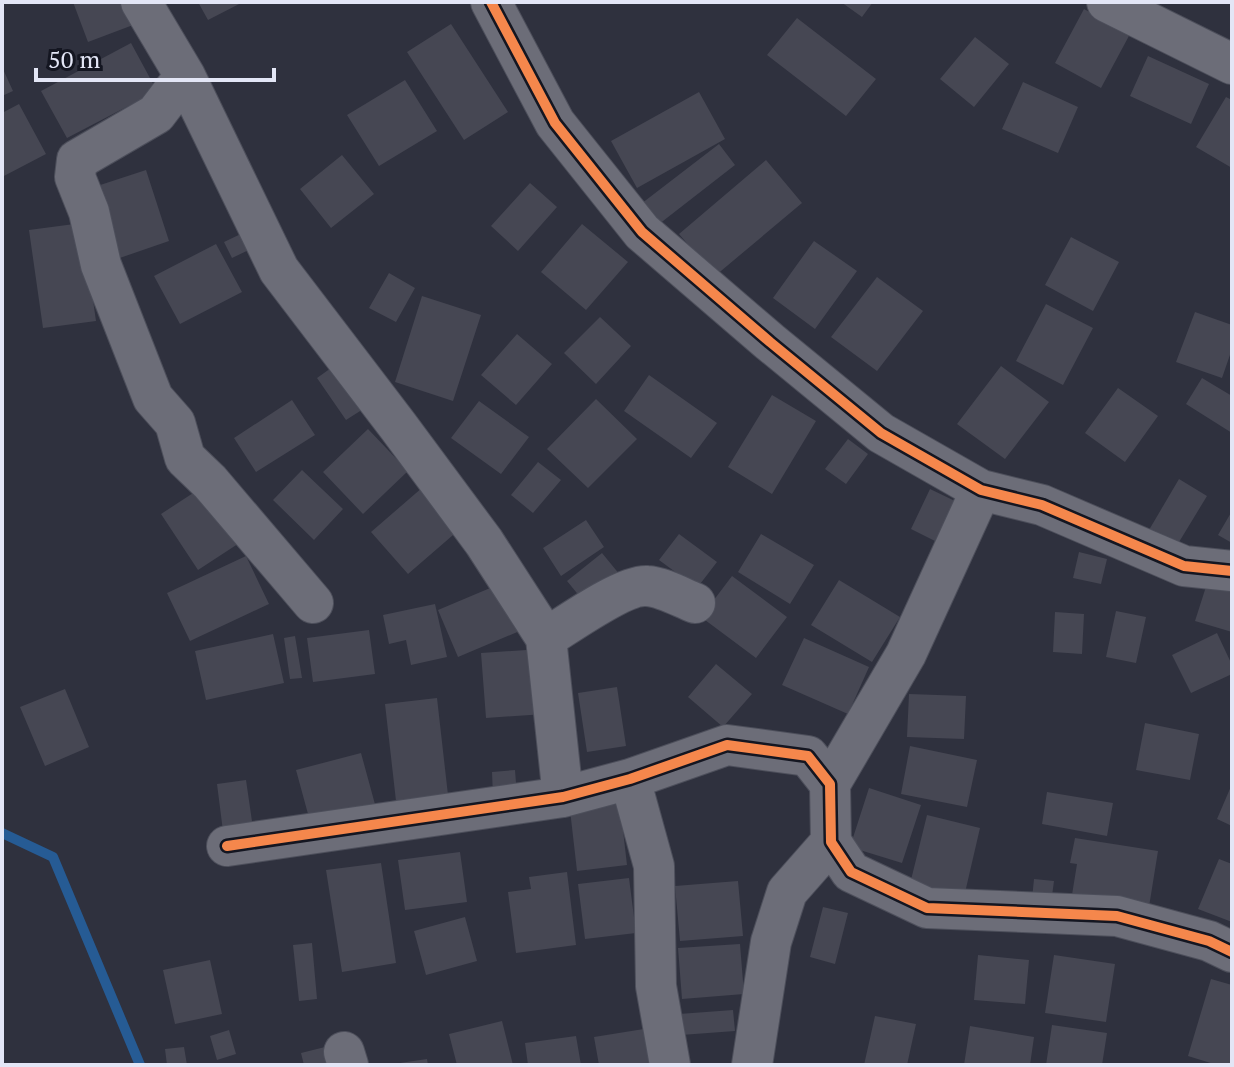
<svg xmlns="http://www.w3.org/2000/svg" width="1234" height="1067" viewBox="0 0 1234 1067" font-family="'PT Serif',serif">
	<rect width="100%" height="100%" fill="#2f313e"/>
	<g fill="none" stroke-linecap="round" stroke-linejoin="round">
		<!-- stream -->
		<path stroke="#265b94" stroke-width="10" d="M2,833L53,857L140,1065"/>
	</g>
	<!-- building -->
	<path fill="#464753" d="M73,2H133L141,22L88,42Z
		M198,2H243L208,20Z
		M841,2H873L862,17Z
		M1084,9L1130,34L1101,88L1055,63Z
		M797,18L876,79L846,116L767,55Z
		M451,24L508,112L464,140L407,52Z
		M975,37L1009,64L974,107L940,79Z
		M131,43L157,91L67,138L41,91Z
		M1148,56L1209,84L1191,124L1130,96Z
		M2,67L13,91L2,96Z
		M405,80L437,131L379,166L347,115Z
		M1023,82L1078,107L1058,153L1002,129Z
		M699,92L725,139L637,188L611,141Z
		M1226,97L1232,100V168L1196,147Z
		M19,104L46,154L2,177V113Z
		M719,144L735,165L654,228L637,207Z
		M342,155L374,194L331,228L300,189Z
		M766,160L802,203L715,276L679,234Z
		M146,170L169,241L111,261L88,189Z
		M530,183L557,207L518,251L491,226Z
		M82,223L96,321L43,328L29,230Z
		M582,224L628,262L586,310L541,272Z
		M247,231L255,247L232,258L224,242Z
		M1071,237L1119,262L1093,311L1045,285Z
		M814,241L857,271L815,329L773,298Z
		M216,244L242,292L180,324L154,276Z
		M389,273L415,288L396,322L369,308Z
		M877,277L923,311L877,371L831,337Z
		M422,296L481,315L453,401L395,382Z
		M1046,304L1093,328L1063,385L1016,361Z
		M1195,312L1232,325V349L1222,378L1176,362Z
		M600,317L631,346L596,384L564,353Z
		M517,334L552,364L516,405L481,375Z
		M338,363L368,406L346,420L317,378Z
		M1001,366L1049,402L1005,459L957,424Z
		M649,375L717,423L691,458L624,411Z
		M1202,378L1232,396V433L1186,404Z
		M1118,388L1158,416L1125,462L1085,433Z
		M772,395L816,421L772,494L728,467Z
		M596,399L637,439L588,488L547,449Z
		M292,400L315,435L256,472L234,438Z
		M479,401L529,437L501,474L451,438Z
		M368,429L408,471L363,514L323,472Z
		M848,439L868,454L846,484L825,469Z
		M538,462L561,480L533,513L511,495Z
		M302,470L343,509L314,540L273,500Z
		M1179,479L1207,496L1176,547L1149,530Z
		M210,482L247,538L198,570L161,514Z
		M423,487L460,529L408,574L371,532Z
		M930,489L955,501L935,541L911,529Z
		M1232,511V543L1218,535Z
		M586,520L604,547L561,576L543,548Z
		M679,534L717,562L697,588L659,560Z
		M761,534L814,565L790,604L738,572Z
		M1079,552L1107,559L1101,584L1073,578Z
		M602,553L625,581L590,609L567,581Z
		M246,556L269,604L190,641L167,593Z
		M1211,571L1232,577V632L1195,621Z
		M732,576L787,617L756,658L701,617Z
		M839,580L900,617L872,662L811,625Z
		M502,583L522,630L458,657L438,610Z
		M435,604L447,657L411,665L406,640L389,644L383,615Z
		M1116,611L1146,617L1136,663L1106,657Z
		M1055,612L1084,614L1082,654L1053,652Z
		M369,630L375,674L313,682L307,638Z
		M1217,633L1232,665V674L1191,693L1172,655Z
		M273,634L284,683L206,700L195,651Z
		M295,636L302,678L290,679L284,638Z
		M804,638L869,667L848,714L782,685Z
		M541,649L545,714L486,718L481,653Z
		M716,664L752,694L723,727L688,697Z
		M617,687L626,746L587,752L578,693Z
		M65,689L89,747L45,766L20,707Z
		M909,694L966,696L964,739L907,737Z
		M437,698L448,795L396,801L385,704Z
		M1145,723L1199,734L1190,780L1136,770Z
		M910,746L977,760L967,807L901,794Z
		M361,753L376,808L311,825L296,770Z
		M515,770L517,796L493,797L492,772Z
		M246,780L254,835L224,839L217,784Z
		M1232,784V826L1217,819Z
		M869,788L921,805L902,863L850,847Z
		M1047,792L1113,803L1107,836L1042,824Z
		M620,804L627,865L577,871L570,810Z
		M927,815L980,828L964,897L910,884Z
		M1075,838L1158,851L1148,913L1071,901L1077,864L1070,863Z
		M460,852L467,902L405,910L398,860Z
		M1219,859L1232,864V922L1198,909Z
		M381,863L396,963L342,972L326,870Z
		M567,872L576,945L516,953L508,892L531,889L529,877Z
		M629,878L636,933L585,939L578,884Z
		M1034,879L1054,881L1050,911L1031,909Z
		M738,881L743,936L680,941L675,886Z
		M823,907L848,913L835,964L810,957Z
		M465,917L477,961L426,975L414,931Z
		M312,943L317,999L299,1001L293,945Z
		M740,944L744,994L682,999L678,948Z
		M978,955L1029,960L1025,1004L974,1000Z
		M1054,955L1115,964L1106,1022L1045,1013Z
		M210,960L222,1014L175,1024L163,970Z
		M1211,979L1232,985V1065H1217L1188,1056Z
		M733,1010L735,1031L681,1035L679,1014Z
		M875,1016L916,1024L907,1065H864Z
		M502,1021L513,1065H457L449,1034Z
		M1052,1025L1107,1033L1102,1065H1046Z
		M970,1026L1034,1037L1030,1065H964Z
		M650,1028L655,1065H599L594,1037Z
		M229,1030L236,1054L217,1060L210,1036Z
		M576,1036L581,1065H528L525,1043Z
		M329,1046L334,1065H304L301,1053Z
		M184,1047L187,1065H167L165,1049Z
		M427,1059L428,1065H400V1063Z"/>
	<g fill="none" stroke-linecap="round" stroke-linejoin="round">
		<defs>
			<path id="minor" d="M141,2L185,76L279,270L398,426L484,542L546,638L563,797
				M491,2L555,123L642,232L770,342L881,433L981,490L1042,505L1184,566L1232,571
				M1107,2L1232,64
				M185,76L156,114L77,160L75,177L89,212L101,265L153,398L175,423L185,458L210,482L313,603
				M546,638C567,625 624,584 647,586C663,587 680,597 695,603
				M630,779L654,866L656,986L670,1065
				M830,784L906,654L981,490
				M227,846L563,797L630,779L727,745L808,756L830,784L831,842L851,872L927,908L1117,916L1209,941L1232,952
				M344,1052L348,1065
				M752,1065L771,942L787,892L831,842"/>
		</defs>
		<!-- minor casing -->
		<use href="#minor" stroke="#4d4f5b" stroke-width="42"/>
		<!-- minor -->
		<use href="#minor" stroke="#6c6d78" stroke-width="40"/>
		<defs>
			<path id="cycleway" d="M491,2L555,123L642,232L770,342L881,433L981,490L1042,505L1184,566L1232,571
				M227,846L563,797L630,779L727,745L808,756L830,784L831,842L851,872L927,908L1117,916L1209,941L1232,952"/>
		</defs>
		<!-- cycleway casing -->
		<use href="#cycleway" stroke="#141621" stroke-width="15"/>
		<!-- cycleway -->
		<use href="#cycleway" stroke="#f5874c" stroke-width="10"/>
	</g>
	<!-- border -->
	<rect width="1234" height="1067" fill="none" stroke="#e3e6f6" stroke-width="8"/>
	<!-- scale -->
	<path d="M36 68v12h238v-12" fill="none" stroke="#e3e6f6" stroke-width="4"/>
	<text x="48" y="68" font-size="24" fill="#e3e6f6" stroke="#141621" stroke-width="6" paint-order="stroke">50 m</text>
</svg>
